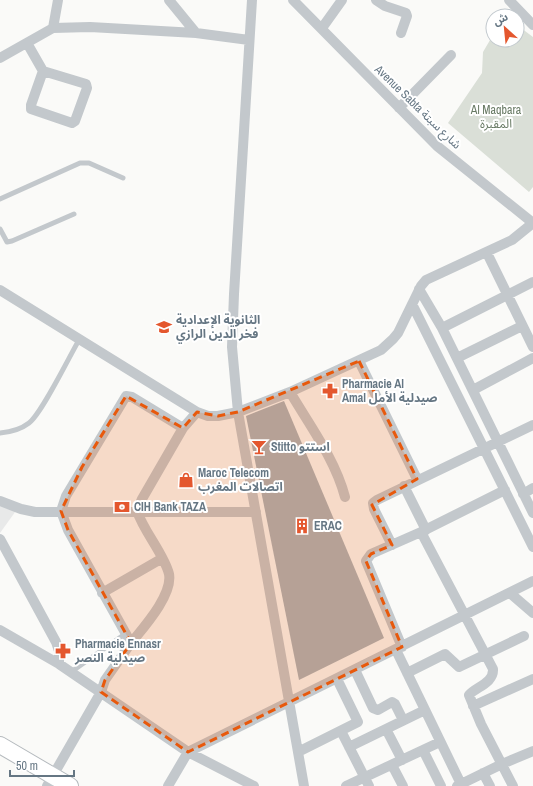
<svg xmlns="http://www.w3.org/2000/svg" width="533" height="786" viewBox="0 0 533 786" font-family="'Archivo Narrow','Noto Sans Arabic',sans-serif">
	<rect width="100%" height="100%" fill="#fafaf8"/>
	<!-- built -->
	<path fill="#e8e9e9" d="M0,500L18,508L0,533Z"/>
	<!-- green -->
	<path fill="#dadfd7" d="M517,25L533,37V187L529,192L448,123L482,73L483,52L493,35V40H517Z"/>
	<!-- building -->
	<path fill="#aab3b9" d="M284,401L384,638L299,680L246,416Z"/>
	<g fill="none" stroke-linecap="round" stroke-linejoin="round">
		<defs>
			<path id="primary" d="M0,745L70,786"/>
		</defs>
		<!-- primary casing -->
		<use href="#primary" stroke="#b5babe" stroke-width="18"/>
		<!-- service -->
		<path stroke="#c3c8cc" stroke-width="5" d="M0,199L80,163H89L123,178
			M0,229L7,242L12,241L74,214
			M0,433C11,432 20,430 29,423C42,413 69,357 79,340
			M71,672L125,634"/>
		<!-- minor -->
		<path stroke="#c3c8cc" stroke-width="10" d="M169,0L196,33
			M252,0L234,294L232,347L238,412L304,786
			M293,0L437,146L533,223
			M376,0L385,6L406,13L407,16L401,33
			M509,0L533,25
			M53,28L58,0
			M322,28L342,0
			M27,43L43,71L86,84L87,88L75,121L72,123L31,109V105L43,71
			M0,58L53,28L90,27L196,33L249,40
			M399,108L451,55
			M487,253L533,347
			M419,289L442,328L533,513
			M0,290L197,412L208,416H218L238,412L290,392L381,350L393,339L398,333L421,286L426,280L512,240L533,223
			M412,304L533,547
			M442,328L533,282
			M457,358L522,326
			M359,361L417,479
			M473,390L533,358
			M290,392C310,426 335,459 345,497
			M404,486L426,530
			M523,494L533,488
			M0,501L21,509L35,512H256
			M421,532L493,669C494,683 476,687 469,695L481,724L513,786
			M0,539L56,642L59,651V664
			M392,545L374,509L373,503L377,500L533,425
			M102,593L161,559
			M510,593L533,613
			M0,630L59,664L188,752L254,786
			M131,643C143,628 173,595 169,574C164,554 144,532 137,511L142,499L183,428L197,412
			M402,647L366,561L371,554L421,532L505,490
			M396,650L461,784
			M355,670L373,708L378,710L392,702L395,704L403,720
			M407,673L445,654L459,667L524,636
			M473,706L533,679
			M386,729L402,760
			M341,731L369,786
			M349,747L425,710
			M423,750L441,786
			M298,752L358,722L337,679
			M392,765L403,786
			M483,773L490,786
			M47,786L101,692L105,680L131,643L68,530L61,511L66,496L126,396L132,397L183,428
			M168,786L188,752L533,581
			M346,786L440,742
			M457,786L502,764L533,751"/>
		<!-- primary -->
		<use href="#primary" stroke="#fff" stroke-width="16"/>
	</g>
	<!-- marked area -->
	<path fill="#e8590c" fill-opacity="0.2" stroke="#e8590c" stroke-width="3" stroke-dasharray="8 5" stroke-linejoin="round" d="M359,361L417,479L372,505L392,545L371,554L366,561L402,647L188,752L101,692L105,680L131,643L68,530L61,511L82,467L126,396L183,428L197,412L218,416L238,412Z"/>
	<!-- icons -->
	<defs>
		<symbol id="school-bare" viewBox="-9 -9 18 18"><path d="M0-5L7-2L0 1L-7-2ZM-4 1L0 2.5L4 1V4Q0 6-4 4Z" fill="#e4572e" stroke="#fff" stroke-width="2.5" paint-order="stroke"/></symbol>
		<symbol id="pharmacy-bare" viewBox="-9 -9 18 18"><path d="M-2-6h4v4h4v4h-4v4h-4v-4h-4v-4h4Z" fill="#e4572e" stroke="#fff" stroke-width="2.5" paint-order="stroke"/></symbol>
		<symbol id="bar-bare" viewBox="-9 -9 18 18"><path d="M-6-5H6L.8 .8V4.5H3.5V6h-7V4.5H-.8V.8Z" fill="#e4572e" stroke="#fff" stroke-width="2.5" paint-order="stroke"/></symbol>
		<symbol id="shop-bare" viewBox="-9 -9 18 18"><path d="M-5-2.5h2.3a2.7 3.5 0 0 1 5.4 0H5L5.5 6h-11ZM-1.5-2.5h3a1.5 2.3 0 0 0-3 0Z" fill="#e4572e" stroke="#fff" stroke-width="2.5" paint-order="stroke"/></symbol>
		<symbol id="bank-bare" viewBox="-9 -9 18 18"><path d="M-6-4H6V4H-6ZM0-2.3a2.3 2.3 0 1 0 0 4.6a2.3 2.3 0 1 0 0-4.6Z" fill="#e4572e" stroke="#fff" stroke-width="2.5" paint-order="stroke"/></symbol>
		<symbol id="building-bare" viewBox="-9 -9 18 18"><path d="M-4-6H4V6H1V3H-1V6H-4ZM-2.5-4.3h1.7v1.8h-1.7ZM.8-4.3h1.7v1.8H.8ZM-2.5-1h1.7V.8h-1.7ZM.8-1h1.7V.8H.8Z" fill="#e4572e" stroke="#fff" stroke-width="2.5" paint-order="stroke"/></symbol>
	</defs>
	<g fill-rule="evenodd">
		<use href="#school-bare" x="153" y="316" width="22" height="22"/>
		<use href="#pharmacy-bare" x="319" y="380" width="22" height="22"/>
		<use href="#bar-bare" x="248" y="436" width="22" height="22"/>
		<use href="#shop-bare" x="175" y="469" width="22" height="22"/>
		<use href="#bank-bare" x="111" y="496" width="22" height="22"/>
		<use href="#building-bare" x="291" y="515" width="22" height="22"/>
		<use href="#pharmacy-bare" x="52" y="640" width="22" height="22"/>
	</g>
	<g text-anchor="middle" stroke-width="4" stroke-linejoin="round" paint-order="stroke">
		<!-- street labels -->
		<g font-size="12" fill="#657683" stroke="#fff">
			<text transform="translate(418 107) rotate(44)" y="4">Avenue Sabta شارع سبتة</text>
		</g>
		<!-- park labels -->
		<g font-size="12" fill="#687a64" stroke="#fff">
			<text x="496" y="114">Al Maqbara<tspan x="496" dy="14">المقبرة</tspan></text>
		</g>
		<!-- poi labels -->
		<g font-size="12" font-weight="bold" fill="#657683" stroke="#fff" text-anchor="start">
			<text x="176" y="324">الثانوية الإعدادية<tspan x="176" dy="14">فخر الدين الرازي</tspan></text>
			<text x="342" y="388">Pharmacie Al<tspan x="342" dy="14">Amal صيدلية الأمل</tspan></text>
			<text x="271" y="451">Stitto استتو</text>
			<text x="198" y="477">Maroc Telecom<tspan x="198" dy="14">اتصالات المغرب</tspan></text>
			<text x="134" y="511">CIH Bank TAZA</text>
			<text x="314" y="530">ERAC</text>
			<text x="75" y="648">Pharmacie Ennasr<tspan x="75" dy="14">صيدلية النصر</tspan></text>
		</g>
	</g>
	<!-- north arrow -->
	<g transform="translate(505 28) rotate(333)"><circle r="19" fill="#ffffff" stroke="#c1c8cd"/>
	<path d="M0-3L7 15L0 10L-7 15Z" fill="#e4572e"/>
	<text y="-6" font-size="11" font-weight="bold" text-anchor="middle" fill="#657683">ش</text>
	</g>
	<!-- scale -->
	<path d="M10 770v6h64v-6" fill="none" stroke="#657683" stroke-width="2"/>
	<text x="16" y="770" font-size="12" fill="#657683" stroke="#ffffff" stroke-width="3" paint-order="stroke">50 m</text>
</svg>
